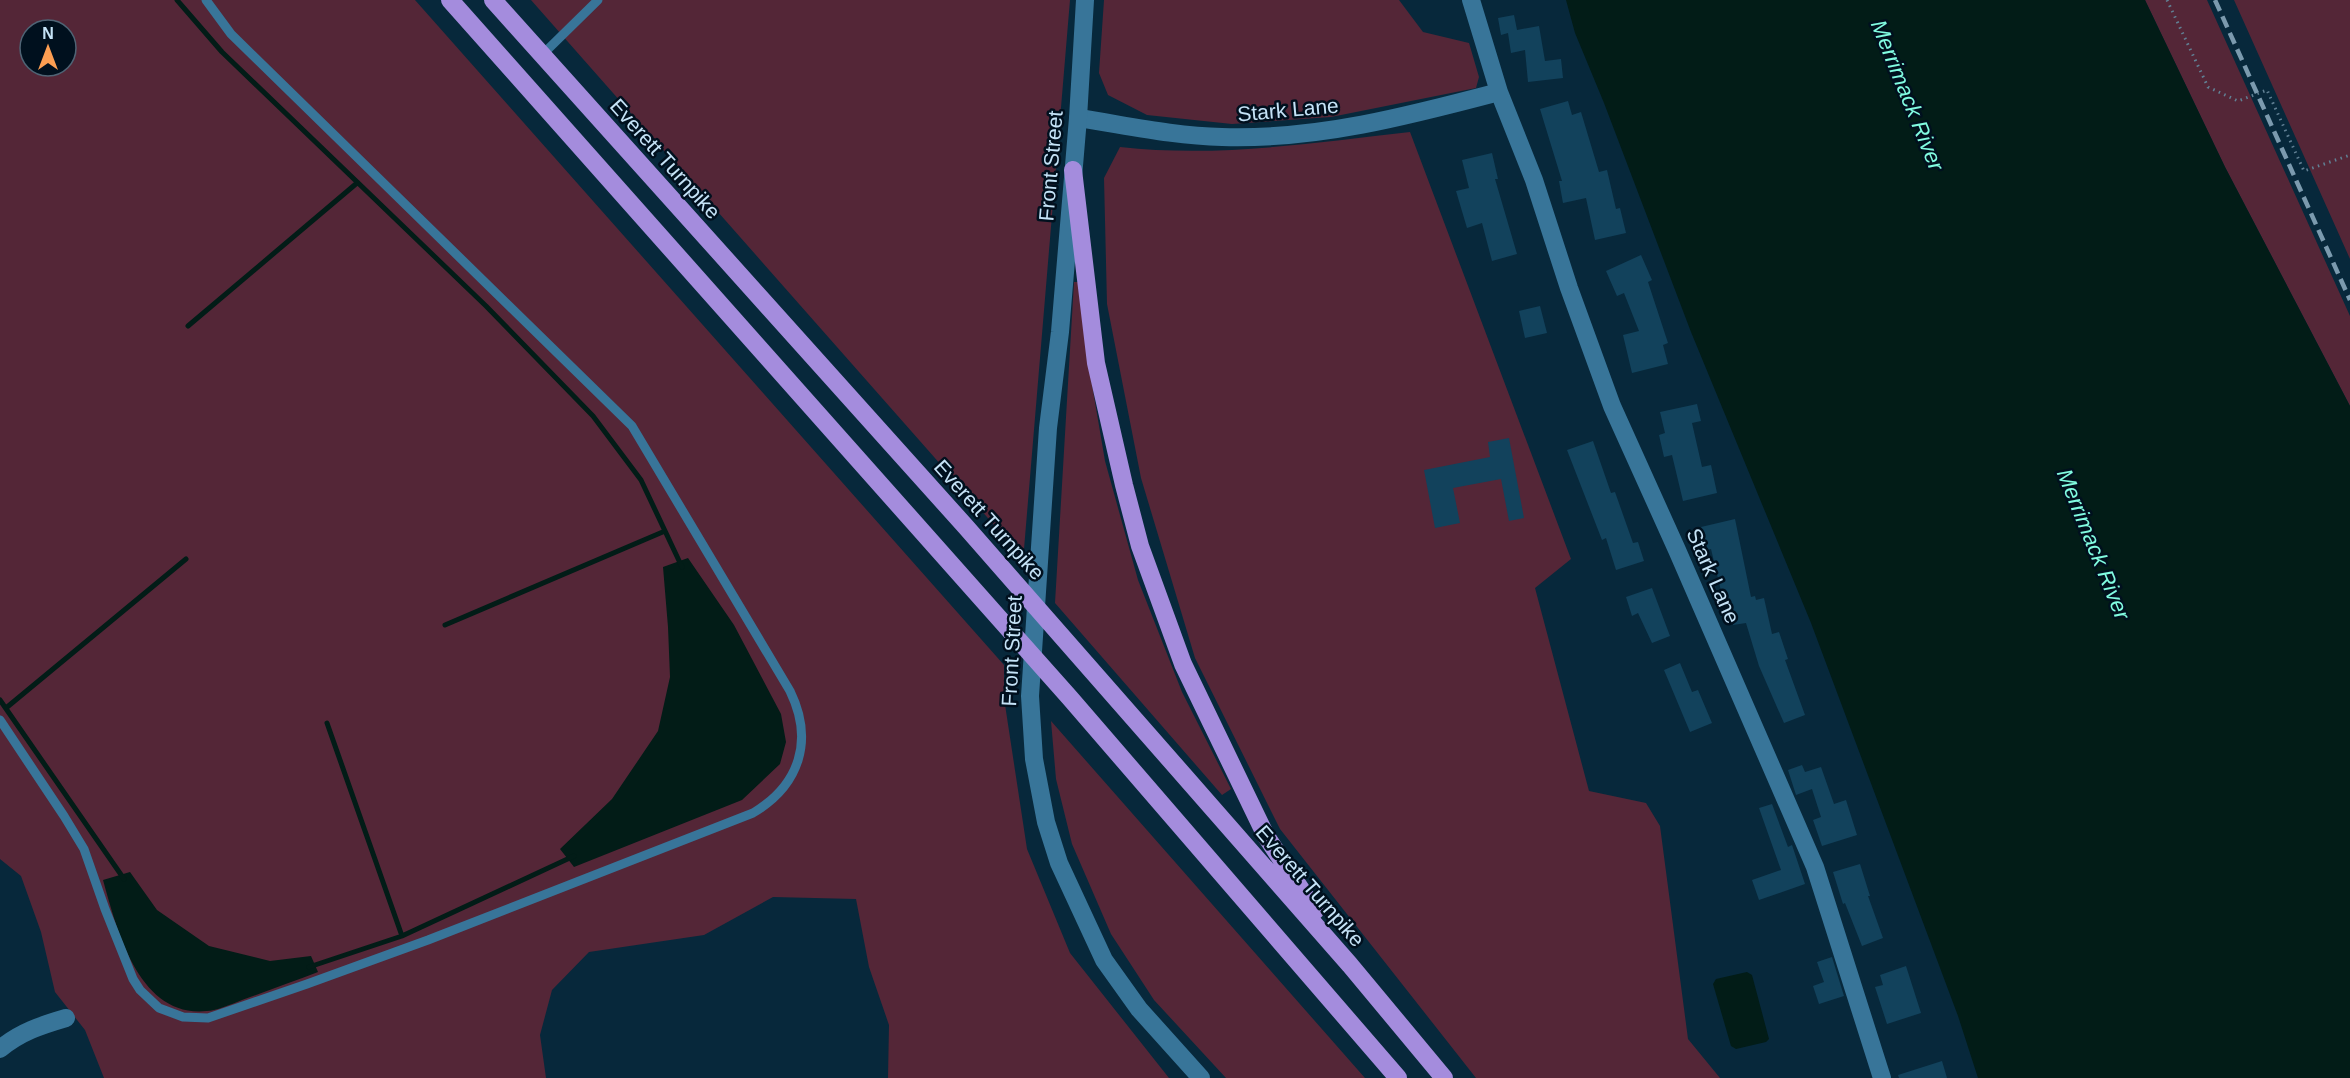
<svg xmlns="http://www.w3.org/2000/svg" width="2350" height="1078" viewBox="0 0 2350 1078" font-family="Helvetica,sans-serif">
	<rect width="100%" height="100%" fill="#07283b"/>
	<!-- green -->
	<path fill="#542637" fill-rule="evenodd" d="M0,0H415L1004,665V698L1027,849L1070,953L1169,1078H888L889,1025L869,967L856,899L773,897L704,935L589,952L552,990L540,1035L546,1078H104L85,1030L55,992L41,932L21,876L0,859ZM30,30H66V66H30Z
		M531,0H1070L1023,561L987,517Z
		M1104,0H1399L1423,32L1469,43L1479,77L1476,88L1331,117L1232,124L1147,115L1108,95L1099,73Z
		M2145,0H2207L2350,316V406L2225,167Z
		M2234,0H2350V259Z
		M1410,132L1571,559L1535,588L1589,791L1646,803L1660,826L1688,1039L1720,1078H1476L1280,829L1195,658L1141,478L1107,304L1104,178L1120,147C1217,158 1313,143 1410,132Z
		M1074,282H1078L1087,355L1105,461L1138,580L1182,692L1231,789L1222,795L1055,603Z
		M1051,721L1365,1078H1226L1154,1000L1111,934L1072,844L1056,779Z"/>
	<!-- water -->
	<path fill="#021c17" d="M1566,0H2145L2225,167L2350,406V1078H1978L1958,1016L1811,623L1691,332L1604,103L1575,33Z
		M688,558L734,625L781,714L786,742L780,764L742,800L574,867L560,849L612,799L658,731L670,677L668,627L663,567Z
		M130,872L157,910L209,946L270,961L311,956L318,972C297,980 275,988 253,996C240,1000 227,1007 214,1010C141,1024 118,934 103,880Z
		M1747,972L1752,975L1769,1039L1766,1042L1736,1049L1731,1046L1713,984L1716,979Z"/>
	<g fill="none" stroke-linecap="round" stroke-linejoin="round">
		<!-- stream -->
		<path stroke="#021c17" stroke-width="5" d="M177,0L222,52L486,306L593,416L641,480L682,567
			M188,326L357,183
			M445,625L665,531
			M0,700L124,879
			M6,708L186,559
			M327,723L402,936
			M309,967L402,936L574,856"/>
	</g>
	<!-- building -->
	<path fill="#12425c" d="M1514,15L1517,30L1539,26L1545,61L1561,59L1563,78L1528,82L1525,50L1511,53L1508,33L1501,35L1498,18Z
		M1568,101L1572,115L1581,112L1599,172L1607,170L1616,209L1620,208L1626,233L1595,240L1586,198L1563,203L1559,181H1562L1540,109Z
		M1492,153L1498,179H1495L1517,254L1492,261L1482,223L1467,228L1456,191L1469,188L1462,160Z
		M1641,255L1652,280L1648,282L1668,343L1663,345L1668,364L1632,373L1623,335L1639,331L1624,293L1617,296L1606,271Z
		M1540,306L1547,333L1525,338L1519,311Z
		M1697,404L1701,421L1692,423L1702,467L1711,465L1717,493L1683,501L1672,455L1664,457L1659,435L1665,433L1660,412Z
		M1509,438L1524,518L1509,521L1501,479L1453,488L1460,523L1435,528L1424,470L1490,457L1488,442Z
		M1593,441L1611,493L1615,492L1633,543L1638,542L1644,561L1616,570L1606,538L1602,540L1567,450Z
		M1735,519L1751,597L1755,596L1756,600L1764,598L1772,634L1779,632L1788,659L1785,660L1805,715L1784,723L1759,666L1746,623L1733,625L1725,590L1721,591L1711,549L1707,550L1701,527Z
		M1652,588L1670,636L1652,643L1638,613L1632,616L1626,597Z
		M1680,663L1692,692L1698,690L1712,723L1690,732L1664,670Z
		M1802,765L1805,772L1821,767L1834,804L1846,800L1857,835L1822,846L1813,820L1821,817L1812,789L1796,795L1788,770Z
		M1772,804L1788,847L1792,845L1805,884L1759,900L1752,880L1781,870L1759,808Z
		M1860,864L1870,896H1868L1883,938L1862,946L1845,903L1843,904L1833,872Z
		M1832,957L1844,996L1819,1004L1813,986L1824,982L1817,962Z
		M1906,966L1921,1013L1887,1024L1875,987L1883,985L1880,975Z
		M1942,1061L1947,1078H1899L1898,1075Z"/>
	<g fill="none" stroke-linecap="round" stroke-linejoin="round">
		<!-- path -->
		<path stroke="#618094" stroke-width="3" stroke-dasharray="1.5 4.5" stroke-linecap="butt" d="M2167,0L2208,87L2238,101L2267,90L2304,171L2350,155"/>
		<!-- lane -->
		<path stroke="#387599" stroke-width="9" d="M542,55L598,0
			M0,720L64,816L84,849L105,909L133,979L140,990L159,1008L183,1017L208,1018L307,984L428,940L753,813C800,785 814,740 790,691L632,426L231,34L206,0"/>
		<!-- street -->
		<path stroke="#387599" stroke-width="18" d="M1471,0L1499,92L1534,180L1569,288L1612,406L1677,550L1815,867L1882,1078
			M1078,118C1125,125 1174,136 1222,137C1317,140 1408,116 1499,92
			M0,1049C20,1032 42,1025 66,1018"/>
		<!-- secondary -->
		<path stroke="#387599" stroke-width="18" d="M1085,0L1078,118L1060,332L1048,428L1030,696L1034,759L1046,822L1059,863L1104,960L1139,1009L1201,1078"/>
		<!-- highway -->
		<path stroke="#a48cdd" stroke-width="18" d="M450,0L1070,698L1398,1078
			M493,0L966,527L1350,965L1444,1078
			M1073,170L1096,363L1124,485L1140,546L1183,664L1210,720L1266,836L1315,911"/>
		<!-- rail -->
		<path stroke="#7b9aae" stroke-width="4.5" stroke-dasharray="12 6" stroke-linecap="butt" d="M2215,0L2350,300"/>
	</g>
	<g text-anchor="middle" stroke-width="5" stroke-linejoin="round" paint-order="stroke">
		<!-- street labels -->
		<g font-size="21" fill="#c5e3f7" stroke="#00101e">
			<text transform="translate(1288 110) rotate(-5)" y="7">Stark Lane</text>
			<text transform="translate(665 159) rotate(48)" y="7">Everett Turnpike</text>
			<text transform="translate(1051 166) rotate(-85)" y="7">Front Street</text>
			<text transform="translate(989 520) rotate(48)" y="7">Everett Turnpike</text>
			<text transform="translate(1713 576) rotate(66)" y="7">Stark Lane</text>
			<text transform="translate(1012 651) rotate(-87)" y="7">Front Street</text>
			<text transform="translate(1310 886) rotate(49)" y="7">Everett Turnpike</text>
		</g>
		<!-- water labels -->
		<g font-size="22" font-style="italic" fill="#81fce1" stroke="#00101e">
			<text transform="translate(1908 95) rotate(68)" y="8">Merrimack River</text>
			<text transform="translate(2094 544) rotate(68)" y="8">Merrimack River</text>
		</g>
	</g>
	<!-- north arrow -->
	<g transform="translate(48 48)"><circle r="28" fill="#00101e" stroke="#4f6475" stroke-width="1.5"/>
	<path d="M0-4.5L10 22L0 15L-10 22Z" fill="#fc9e52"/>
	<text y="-9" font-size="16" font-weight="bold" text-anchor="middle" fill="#c5e3f7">N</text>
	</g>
</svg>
